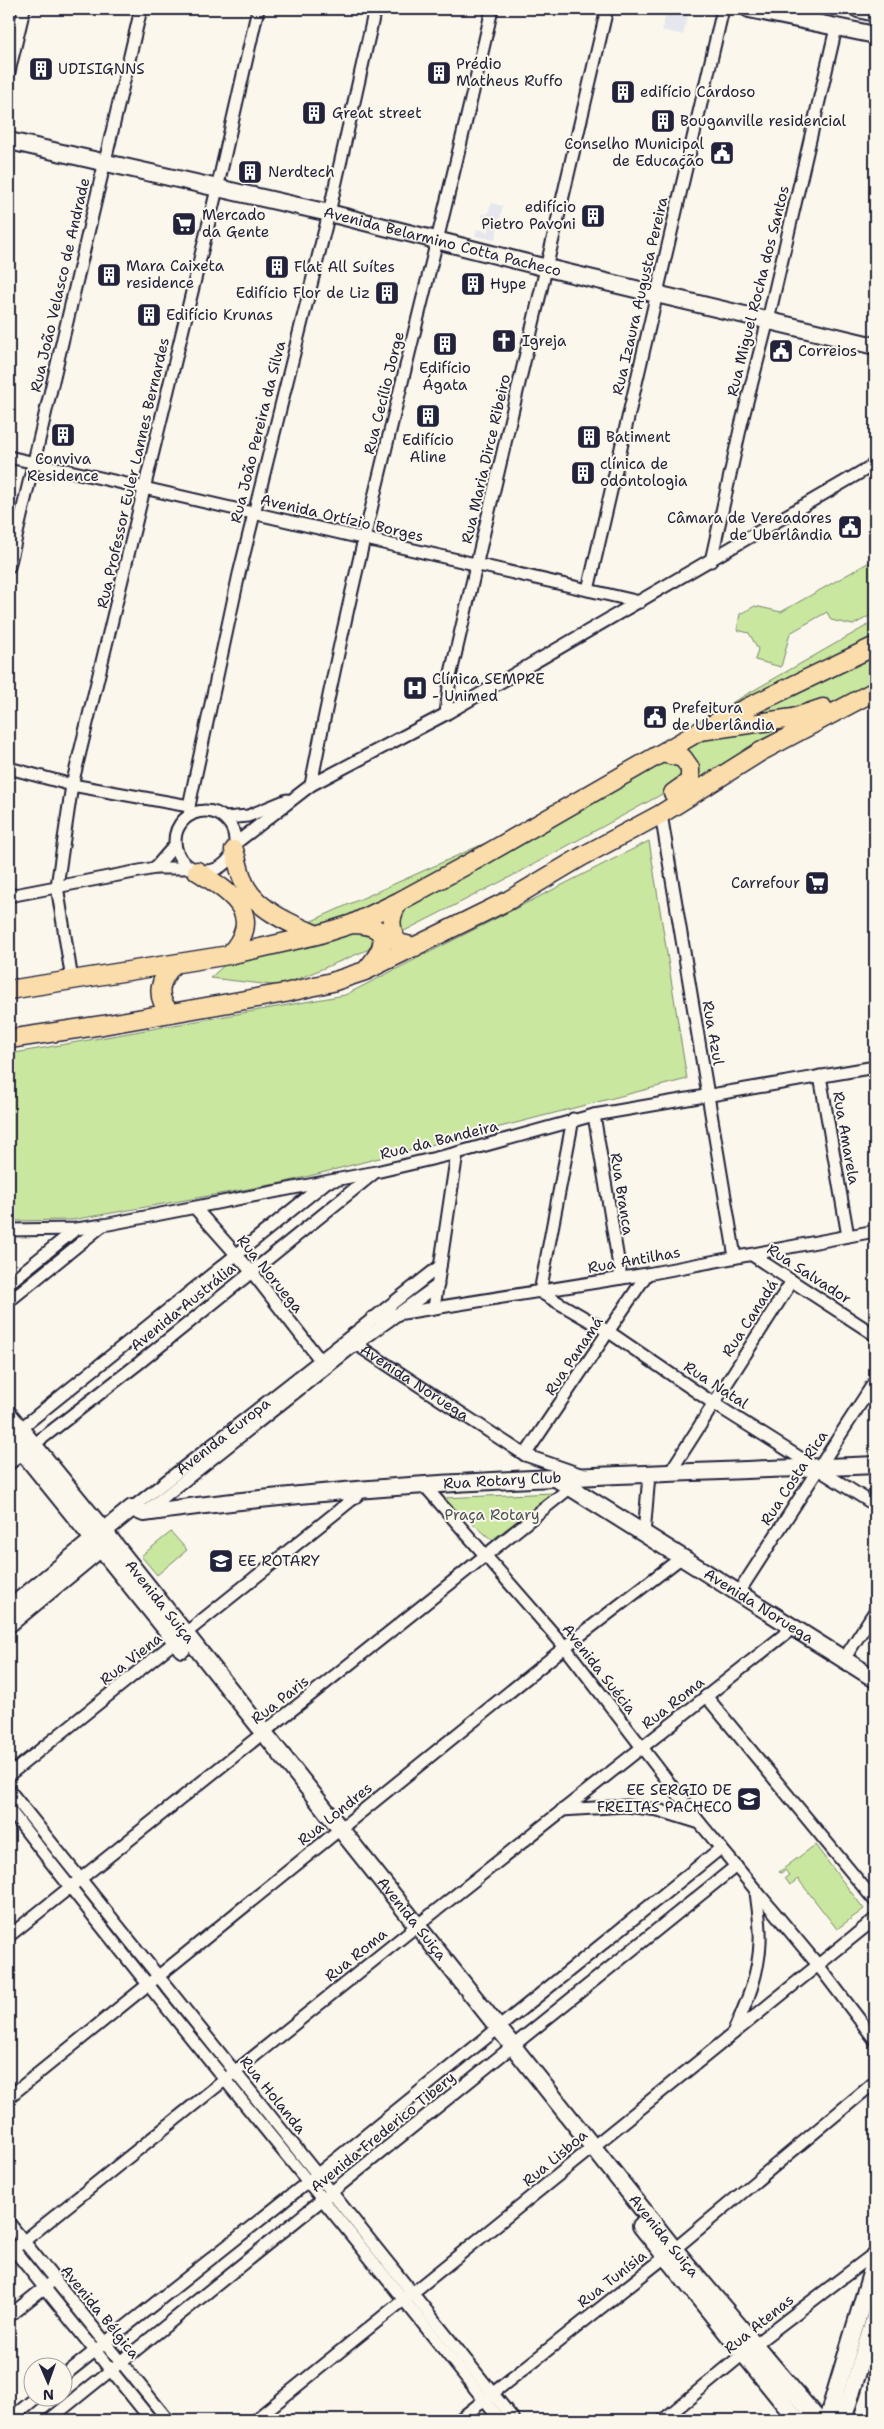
<svg xmlns="http://www.w3.org/2000/svg" width="884" height="2429" viewBox="0 0 884 2429" font-family="'Shantell Sans',sans-serif">
	<rect width="100%" height="100%" fill="#fbf7ec"/>
	<filter id="ink" filterUnits="userSpaceOnUse"><feTurbulence type="fractalNoise" baseFrequency=".02" numOctaves="2"/><feDisplacementMap in="SourceGraphic" scale="10" xChannelSelector="R" yChannelSelector="G"/><feConvolveMatrix kernelMatrix="1 2 1 2 8 2 1 2 1" color-interpolation-filters="sRGB"/></filter>
	<g filter="url(#ink)">
		<!-- built -->
		<path fill="#e6e7ee" d="M667,9L689,11L683,35L662,30Z
			M492,203L503,206L495,240L475,236L477,229L488,232L491,219L482,217V214L487,215Z"/>
		<!-- green -->
		<path fill="#c9e79f" stroke="#76846d" d="M875,559V613L853,625L831,620L827,612L790,633L781,667L755,660L758,649L749,633L737,630L740,614L755,606L781,612Z
			M875,621V698L825,709L758,741L760,746L689,785L686,781L516,874L367,950L281,986L210,978L236,955L492,840Z
			M649,841L687,1079L282,1183L72,1220L9,1221V1054L345,995Z
			M553,1493L492,1540L443,1498Z
			M171,1532L187,1550L157,1575L141,1556Z
			M815,1845L864,1909L837,1929L798,1879L790,1885L785,1878L789,1875L785,1870L781,1873L779,1872Z"/>
		<g fill="none" stroke-linecap="round" stroke-linejoin="round">
			<defs>
				<g id="street">
					<path d="M9,72L24,9"/>
					<path d="M9,457L640,602"/>
					<path d="M711,561L741,425L768,320L836,28"/>
					<path d="M9,567L141,9"/>
					<path d="M588,590L723,9"/>
					<path d="M446,714L450,677L607,9"/>
					<path d="M9,768L72,785L189,806L190,815"/>
					<path d="M311,785C361,524 434,268 492,9"/>
					<path d="M189,806L239,574L329,213L375,9"/>
					<circle cx="205" cy="841" r="30"/>
					<path d="M661,814L735,1257"/>
					<path d="M225,818L248,816L287,800"/>
					<path d="M236,843L311,785L444,715L875,464"/>
					<path d="M155,868L175,845"/>
					<path d="M9,896L155,868H190"/>
					<path d="M72,980L57,886L72,785L217,189L258,9"/>
					<path d="M820,1076L848,1236"/>
					<path d="M594,1115L621,1278"/>
					<path d="M573,1119L540,1292L609,1332L713,1403L875,1505"/>
					<path d="M195,1208L251,1271L324,1365"/>
					<path d="M9,1230L76,1229L104,1225L376,1172L457,1153L594,1115L875,1067"/>
					<path d="M752,1255L875,1335"/>
					<path d="M9,1283L76,1229"/>
					<path d="M9,1301L103,1225"/>
					<path d="M434,1308L457,1153"/>
					<path d="M372,1318L647,1274L875,1231"/>
					<path id="s1" d="M351,1341L525,1455L580,1474"/>
					<path d="M15,1433L324,1184"/>
					<path d="M525,1455L647,1274"/>
					<path d="M9,1464L139,1363L373,1174"/>
					<path d="M669,1474L792,1281"/>
					<path d="M424,1485L565,1647L700,1823L818,1965L875,2040"/>
					<path id="s2" d="M132,1508L440,1266"/>
					<path d="M145,1512L355,1345L438,1285"/>
					<path d="M644,1534L649,1475"/>
					<path d="M739,1592L875,1381"/>
					<path d="M844,1659L875,1611"/>
					<path d="M706,1696L875,1901"/>
					<path d="M9,1775L364,1490"/>
					<path d="M9,1790L514,2420"/>
					<path d="M9,1809C169,2016 338,2215 500,2420"/>
					<path d="M562,1810L626,1806L658,1810L700,1823"/>
					<path d="M9,1936L571,1487"/>
					<path d="M734,2031C747,2002 759,1974 760,1942C761,1926 758,1909 756,1892"/>
					<path d="M9,2097L565,1647L682,1557"/>
					<path d="M9,2223L168,2420"/>
					<path d="M10,2245L151,2420"/>
					<path d="M9,2253L409,1932L794,1627"/>
					<path d="M9,2316L49,2284"/>
					<path d="M62,2377L309,2181L721,1848"/>
					<path d="M9,2420L38,2396"/>
					<path d="M49,2420L736,1866"/>
					<path d="M255,2420L875,1919"/>
					<path d="M459,2420L665,2257L875,2082"/>
					<path d="M663,2420L754,2345L875,2253"/>
				</g>
				<g id="secondary">
					<path d="M749,9L875,35"/>
					<path d="M858,9L875,13"/>
					<path id="s3" d="M9,141L329,213L547,268L875,346"/>
					<path id="s4" d="M9,1415L111,1540L674,2249L818,2420"/>
					<path d="M9,1435L182,1649"/>
					<path id="s5" d="M554,1477L875,1679"/>
					<path id="s6" d="M9,1609L132,1508L144,1513C386,1479 631,1475 875,1465"/>
					<path d="M9,1624L107,1543"/>
					<path d="M641,2226L797,2420"/>
					<path d="M827,2420L875,2260"/>
					<path d="M843,2420L875,2317"/>
				</g>
				<path id="primary" d="M709,726L875,646
					M662,753L683,758L690,768V781L673,793
					M234,850C238,862 240,876 246,887C259,911 294,925 317,935
					M197,871C232,894 266,914 229,955
					M400,901C389,915 389,928 398,943L415,947
					M352,924C390,924 389,944 367,969
					M9,990L229,955L317,935L352,924L400,901L481,857L700,731L793,718L823,708
					M170,1012C154,996 160,979 174,964
					M9,1039L103,1025L285,993L332,982L365,971L509,900L581,857L661,814L760,752L875,691"/>
			</defs>
			<!-- street casing -->
			<use href="#street" stroke="#22223b" stroke-width="15"/>
			<!-- secondary casing -->
			<use href="#secondary" stroke="#22223b" stroke-width="20"/>
			<!-- primary casing -->
			<use href="#primary" stroke="#22223b" stroke-width="21"/>
			<!-- street -->
			<use href="#street" stroke="#fbf7ec" stroke-width="11"/>
			<!-- secondary -->
			<use href="#secondary" stroke="#fbf7ec" stroke-width="16"/>
			<!-- primary -->
			<use href="#primary" stroke="#faddab" stroke-width="18"/>
		</g>
	</g>
	<!-- icons -->
	<defs>
		<symbol id="building-square" viewBox="-11 -11 22 22"><rect x="-9" y="-9" width="18" height="18" rx="4" fill="#22223b" stroke="#fbf7ec"/><path d="M-4-6H4V6H1V3H-1V6H-4ZM-2.5-4.3h1.7v1.8h-1.7ZM.8-4.3h1.7v1.8H.8ZM-2.5-1h1.7V.8h-1.7ZM.8-1h1.7V.8H.8Z" fill="#fff"/></symbol>
		<symbol id="civic-square" viewBox="-11 -11 22 22"><rect x="-9" y="-9" width="18" height="18" rx="4" fill="#22223b" stroke="#fbf7ec"/><path d="M-.6-6.5H3V-4.5H.6V-3L4-1V1h2V6H-6V1h2V-1L-.6-3ZM-1.2 2.5V6h2.4V2.5Z" fill="#fff"/></symbol>
		<symbol id="supermarket-square" viewBox="-11 -11 22 22"><rect x="-9" y="-9" width="18" height="18" rx="4" fill="#22223b" stroke="#fbf7ec"/><path d="M-6-5.5h2.5l.6 2H6L4.5 2H-2.5L-4.4-4H-6ZM-1.5 3.2a1.3 1.3 0 1 0 .1 0ZM3 3.2a1.3 1.3 0 1 0 .1 0Z" fill="#fff"/></symbol>
		<symbol id="church-square" viewBox="-11 -11 22 22"><rect x="-9" y="-9" width="18" height="18" rx="4" fill="#22223b" stroke="#fbf7ec"/><path d="M-1.2-6h2.4v3.5h3.3v2.4h-3.3V6h-2.4V-.1h-3.3v-2.4h3.3Z" fill="#fff"/></symbol>
		<symbol id="hospital-square" viewBox="-11 -11 22 22"><rect x="-9" y="-9" width="18" height="18" rx="4" fill="#22223b" stroke="#fbf7ec"/><path d="M-5-5h3v3.5h4V-5h3V5h-3V1.5h-4V5h-3Z" fill="#fff"/></symbol>
		<symbol id="school-square" viewBox="-11 -11 22 22"><rect x="-9" y="-9" width="18" height="18" rx="4" fill="#22223b" stroke="#fbf7ec"/><path d="M0-5L7-2L0 1L-7-2ZM-4 1L0 2.5L4 1V4Q0 6-4 4Z" fill="#fff"/></symbol>
	</defs>
	<g fill-rule="evenodd">
		<use href="#building-square" x="27" y="55" width="28" height="28"/>
		<use href="#building-square" x="425" y="59" width="28" height="28"/>
		<use href="#building-square" x="609" y="78" width="28" height="28"/>
		<use href="#building-square" x="300" y="99" width="28" height="28"/>
		<use href="#building-square" x="649" y="107" width="28" height="28"/>
		<use href="#civic-square" x="708" y="139" width="28" height="28"/>
		<use href="#building-square" x="236" y="158" width="28" height="28"/>
		<use href="#building-square" x="579" y="202" width="28" height="28"/>
		<use href="#supermarket-square" x="170" y="210" width="28" height="28"/>
		<use href="#building-square" x="263" y="253" width="28" height="28"/>
		<use href="#building-square" x="95" y="261" width="28" height="28"/>
		<use href="#building-square" x="459" y="270" width="28" height="28"/>
		<use href="#building-square" x="373" y="279" width="28" height="28"/>
		<use href="#building-square" x="135" y="301" width="28" height="28"/>
		<use href="#church-square" x="490" y="327" width="28" height="28"/>
		<use href="#building-square" x="431" y="330" width="28" height="28"/>
		<use href="#civic-square" x="767" y="337" width="28" height="28"/>
		<use href="#building-square" x="414" y="402" width="28" height="28"/>
		<use href="#building-square" x="49" y="421" width="28" height="28"/>
		<use href="#building-square" x="575" y="423" width="28" height="28"/>
		<use href="#building-square" x="569" y="459" width="28" height="28"/>
		<use href="#civic-square" x="836" y="513" width="28" height="28"/>
		<use href="#hospital-square" x="401" y="674" width="28" height="28"/>
		<use href="#civic-square" x="641" y="703" width="28" height="28"/>
		<use href="#supermarket-square" x="803" y="869" width="28" height="28"/>
		<use href="#school-square" x="207" y="1547" width="28" height="28"/>
		<use href="#school-square" x="735" y="1785" width="28" height="28"/>
	</g>
	<g text-anchor="middle" stroke-width="4" stroke-linejoin="round" paint-order="stroke">
		<!-- poi labels -->
		<g font-size="15" fill="#22223b" stroke="#fbf7ec" text-anchor="start">
			<text x="456" y="69">Prédio<tspan x="456" dy="17">Matheus Ruffo</tspan></text>
			<text x="58" y="74">UDISIGNNS</text>
			<text x="640" y="97">edifício Cardoso</text>
			<text x="332" y="118">Great street</text>
			<text x="680" y="126">Bouganville residencial</text>
			<text x="704" y="149" text-anchor="end">Conselho Municipal<tspan x="704" dy="17">de Educação</tspan></text>
			<text x="268" y="177">Nerdtech</text>
			<text x="576" y="212" text-anchor="end">edifício<tspan x="576" dy="17">Pietro Pavoni</tspan></text>
			<text x="202" y="220">Mercado<tspan x="202" dy="17">da Gente</tspan></text>
			<text x="126" y="271">Mara Caixeta<tspan x="126" dy="17">residence</tspan></text>
			<text x="294" y="272">Flat All Suítes</text>
			<text x="490" y="289">Hype</text>
			<text x="370" y="298" text-anchor="end">Edifício Flor de Liz</text>
			<text x="166" y="320">Edifício Krunas</text>
			<text x="522" y="346">Igreja</text>
			<text x="798" y="356">Correios</text>
			<text x="445" y="373" text-anchor="middle">Edifício<tspan x="445" dy="17">Ágata</tspan></text>
			<text x="606" y="442">Batiment</text>
			<text x="428" y="445" text-anchor="middle">Edifício<tspan x="428" dy="17">Aline</tspan></text>
			<text x="63" y="464" text-anchor="middle">Conviva<tspan x="63" dy="17">Residence</tspan></text>
			<text x="600" y="469">clínica de<tspan x="600" dy="17">odontologia</tspan></text>
			<text x="832" y="523" text-anchor="end">Câmara de Vereadores<tspan x="832" dy="17">de Uberlândia</tspan></text>
			<text x="432" y="684">Clínica SEMPRE<tspan x="432" dy="17">- Unimed</tspan></text>
			<text x="672" y="713">Prefeitura<tspan x="672" dy="17">de Uberlândia</tspan></text>
			<text x="800" y="888" text-anchor="end">Carrefour</text>
			<text x="238" y="1566">EE ROTARY</text>
			<text x="732" y="1795" text-anchor="end">EE SERGIO DE<tspan x="732" dy="17">FREITAS PACHECO</tspan></text>
		</g>
		<!-- street labels -->
		<g font-size="15" fill="#22223b" stroke="#fbf7ec">
			<text dy="5" stroke="none"><textPath href="#s3" startOffset="445">Avenida Belarmino Cotta Pacheco</textPath></text>
			<text transform="translate(60 285) rotate(-77)" y="5">Rua João Velasco de Andrade</text>
			<text transform="translate(758 291) rotate(-76)" y="5">Rua Miguel Rocha dos Santos</text>
			<text transform="translate(640 296) rotate(-77)" y="5">Rua Izaura Augusta Pereira</text>
			<text transform="translate(384 393) rotate(-76)" y="5">Rua Cecílio Jorge</text>
			<text transform="translate(258 432) rotate(-76)" y="5">Rua João Pereira da Silva</text>
			<text transform="translate(486 459) rotate(-77)" y="5">Rua Maria Dirce Ribeiro</text>
			<text transform="translate(133 473) rotate(-77)" y="5">Rua Professor Euler Lannes Bernardes</text>
			<text transform="translate(342 518) rotate(13)" y="5">Avenida Ortízio Borges</text>
			<text transform="translate(713 1033) rotate(80)" y="5">Rua Azul</text>
			<text transform="translate(846 1138) rotate(80)" y="5">Rua Amarela</text>
			<text transform="translate(439 1140) rotate(-14)" y="5">Rua da Bandeira</text>
			<text transform="translate(622 1194) rotate(81)" y="5">Rua Branca</text>
			<text transform="translate(634 1260) rotate(-10)" y="5">Rua Antilhas</text>
			<text transform="translate(270 1274) rotate(51)" y="5">Rua Noruega</text>
			<text transform="translate(809 1274) rotate(33)" y="5">Rua Salvador</text>
			<text transform="translate(183 1307) rotate(-39)" y="5">Avenida Austrália</text>
			<text transform="translate(750 1318) rotate(-57)" y="5">Rua Canadá</text>
			<text transform="translate(574 1356) rotate(-56)" y="5">Rua Panamá</text>
			<text dy="5" stroke="none"><textPath href="#s1" startOffset="76">Avenida Noruega</textPath></text>
			<text transform="translate(716 1385) rotate(33)" y="5">Rua Natal</text>
			<text dy="5" stroke="none"><textPath href="#s2" startOffset="116">Avenida Europa</textPath></text>
			<text transform="translate(794 1478) rotate(-57)" y="5">Rua Costa Rica</text>
			<text dy="5" stroke="none"><textPath href="#s6" startOffset="532">Rua Rotary Club</textPath></text>
			<text dy="5" stroke="none"><textPath href="#s4" startOffset="240">Avenida Suiça</textPath></text>
			<text dy="5" stroke="none"><textPath href="#s5" startOffset="242">Avenida Noruega</textPath></text>
			<text transform="translate(131 1659) rotate(-38)" y="5">Rua Viena</text>
			<text transform="translate(599 1669) rotate(52)" y="5">Avenida Suécia</text>
			<text transform="translate(280 1700) rotate(-38)" y="5">Rua Paris</text>
			<text transform="translate(673 1703) rotate(-38)" y="5">Rua Roma</text>
			<text transform="translate(335 1814) rotate(-39)" y="5">Rua Londres</text>
			<text dy="5" stroke="none"><textPath href="#s4" startOffset="645">Avenida Suiça</textPath></text>
			<text transform="translate(356 1955) rotate(-39)" y="5">Rua Roma</text>
			<text transform="translate(273 2095) rotate(51)" y="5">Rua Holanda</text>
			<text transform="translate(383 2132) rotate(-39)" y="5">Avenida Frederico Tibery</text>
			<text transform="translate(555 2158) rotate(-40)" y="5">Rua Lisboa</text>
			<text dy="5" stroke="none"><textPath href="#s4" startOffset="1050">Avenida Suiça</textPath></text>
			<text transform="translate(612 2279) rotate(-38)" y="5">Rua Tunísia</text>
			<text transform="translate(100 2312) rotate(51)" y="5">Avenida Bélgica</text>
			<text transform="translate(759 2324) rotate(-39)" y="5">Rua Atenas</text>
		</g>
		<!-- park labels -->
		<g font-size="15" fill="#4c5354" stroke="#fbf7ec">
			<text x="492" y="1520">Praça Rotary</text>
		</g>
	</g>
	<!-- margin -->
	<rect width="884" height="2429" fill="none" stroke="#fbf7ec" stroke-width="30"/>
	<rect x="15" y="15" width="854" height="2399" fill="none" stroke="#22223b" stroke-width="2" filter="url(#ink)"/>
	<!-- north arrow -->
	<g transform="translate(48 2382) rotate(178)"><circle r="24" fill="#fbf7ec" stroke="#a4a2a5"/>
	<path d="M0-4L9 19L0 12L-9 19Z" fill="#22223b"/>
	<text y="-8" font-size="14" font-weight="bold" text-anchor="middle" fill="#22223b">N</text>
	</g>
</svg>
